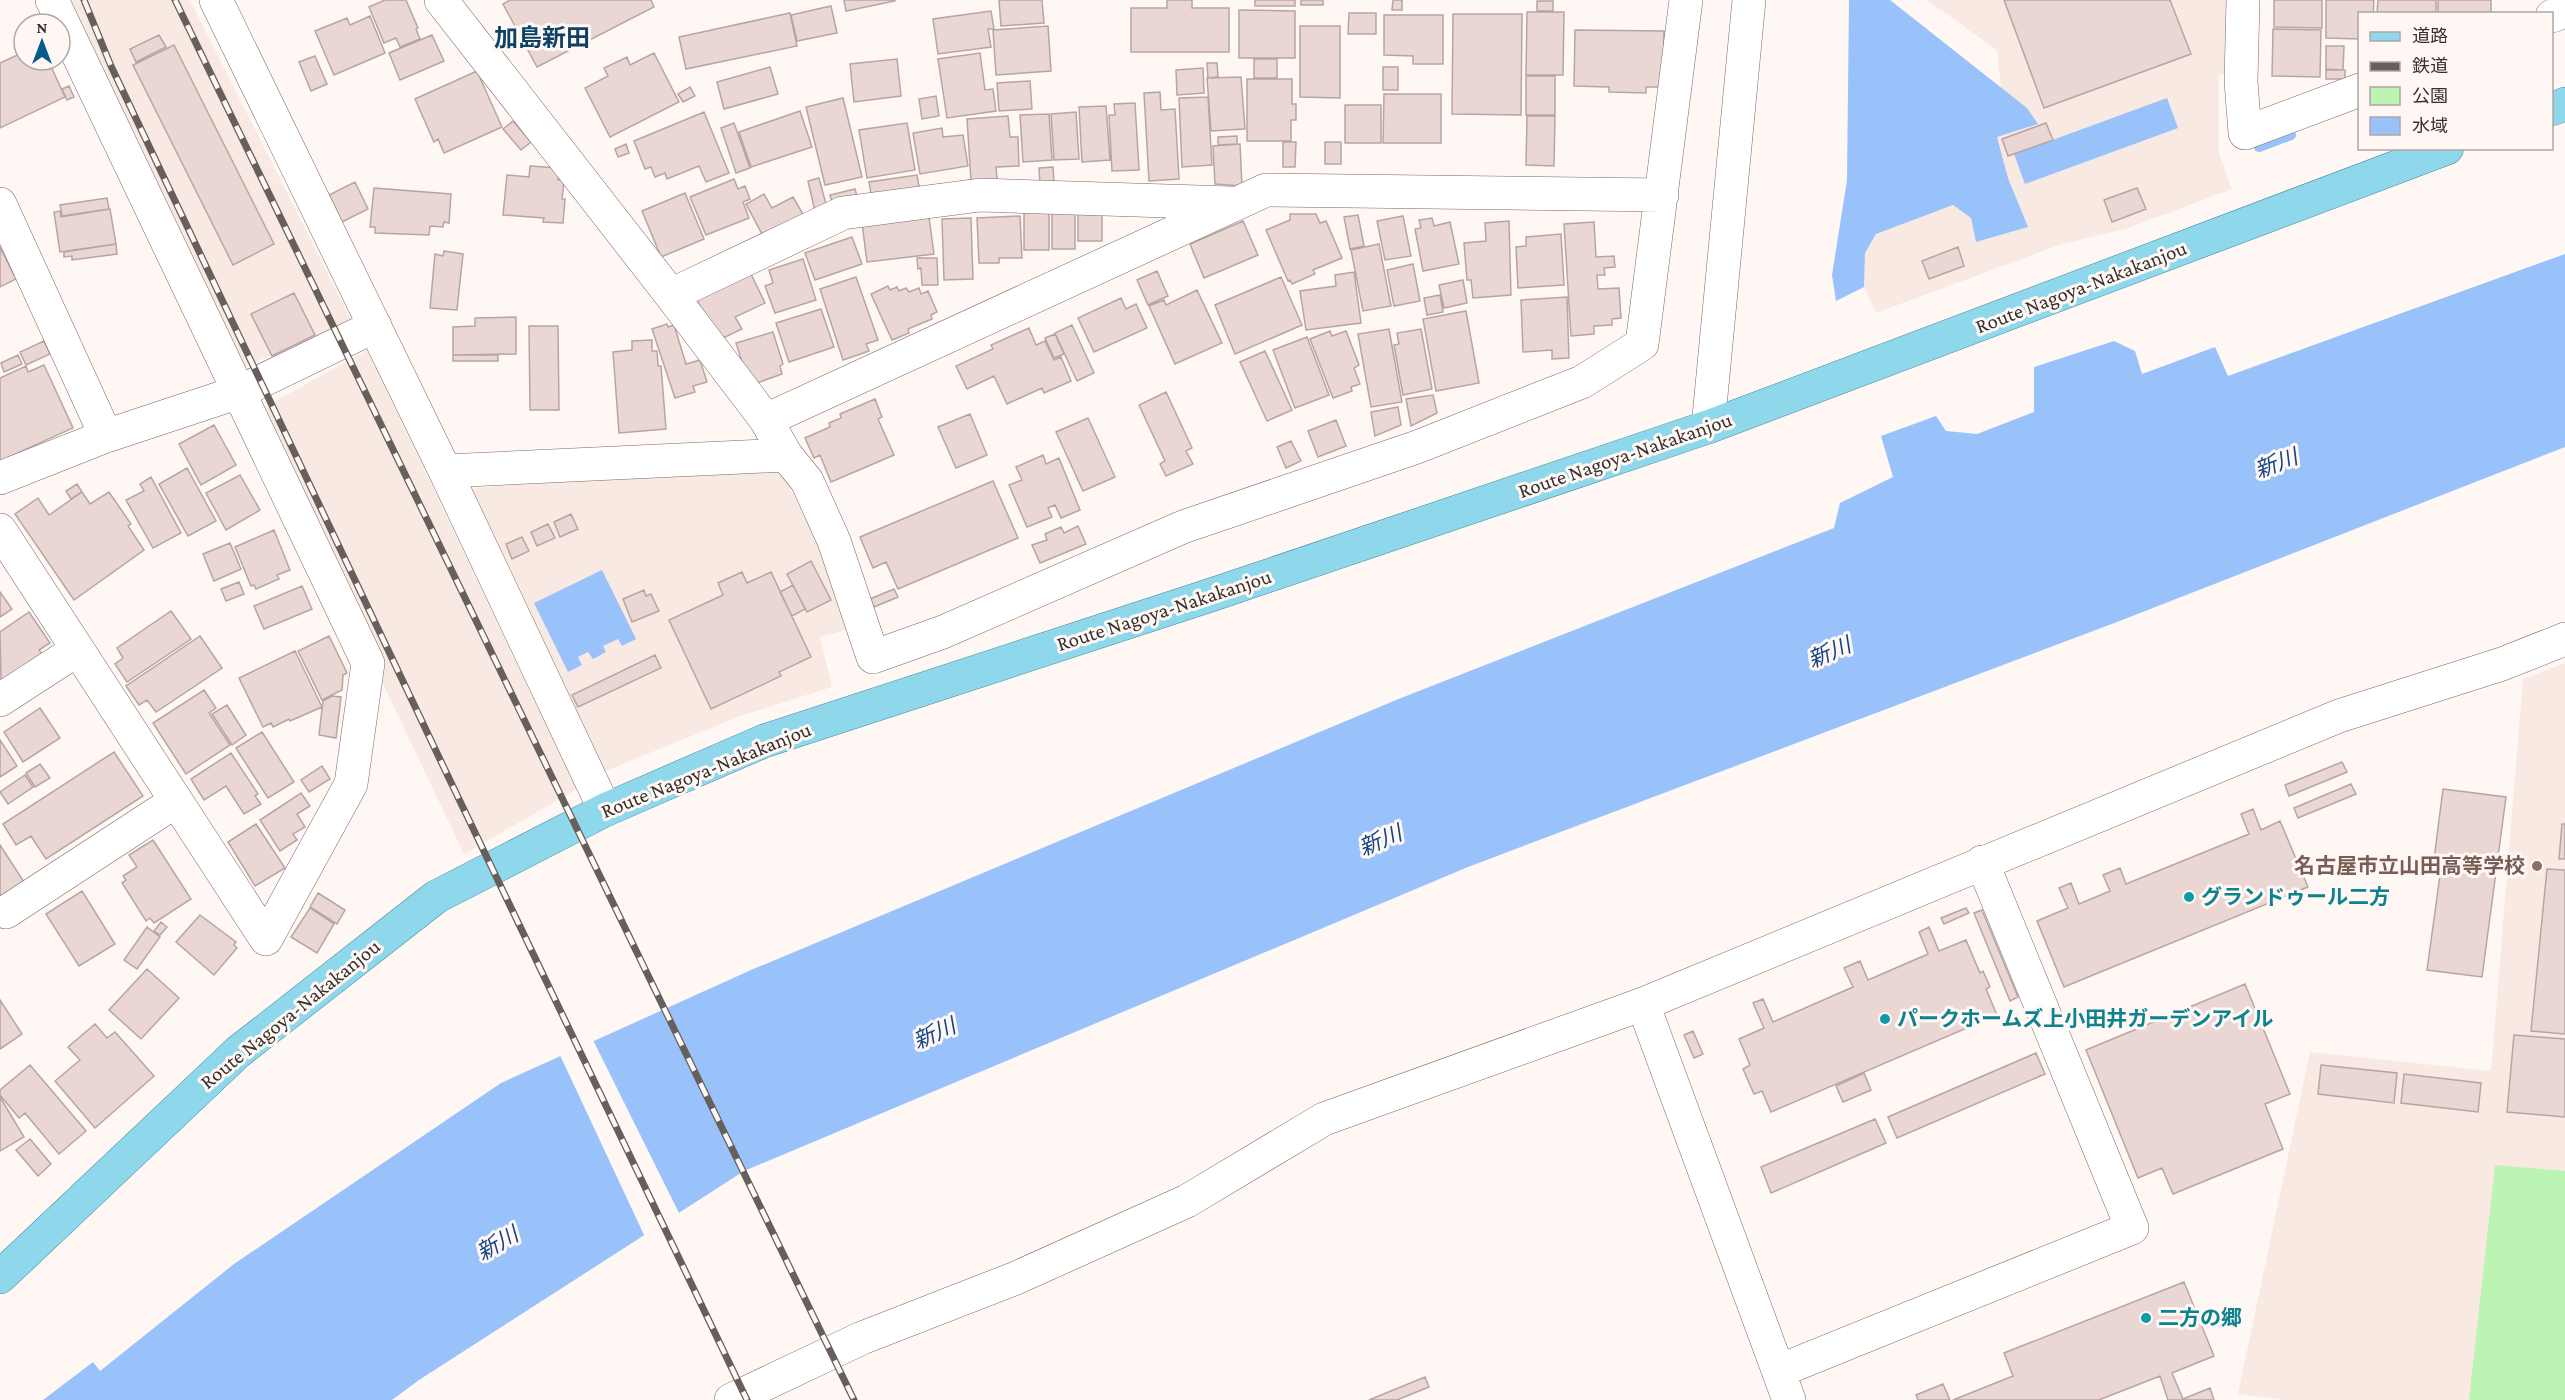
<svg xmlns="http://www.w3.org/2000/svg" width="2565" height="1400" viewBox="0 0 2565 1400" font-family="'Crimson Pro','Noto Sans JP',serif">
	<rect width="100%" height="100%" fill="#fef7f4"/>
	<!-- built -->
	<path fill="#f9e9e3" d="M66,0H190L352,322L236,370Z
		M1927,0H2230V74L2219,75V153L2232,189L2128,228L2059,245L1876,313L1864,287L1865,253L1876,234L1953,205L1971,218L1976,242L2028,227L2008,178L1997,137L2037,124L2027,108L2001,88L1997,50Z
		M367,350L577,789L464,854L254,413Z
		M768,467L786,479L819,547L846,630L820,637L832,687L738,717L603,772L470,500L473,488Z
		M2565,663V1400H2285L2238,1394L2310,1052L2491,1071L2523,679Z"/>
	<!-- green -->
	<path fill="#bcf4b3" d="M2495,1165L2565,1171V1400H2469Z"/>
	<!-- water -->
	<path fill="#99c2fb" d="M1849,0H1890L2027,108L2038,124L1997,137L2008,178L2028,227L1976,242L1971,218L1953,205L1876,234L1865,253L1864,287L1836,301L1832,275L1847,180Z
		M2167,98L2178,128L2025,184L2014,154Z
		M2565,254V447L2117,622L1468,867L744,1171L419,1380L392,1400H43L93,1362L100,1371L234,1264L501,1083L751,970L1401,698L1834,528L1840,503L1893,477L1881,436L1936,416L1946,431L1977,434L2034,412V367L2114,341L2135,351L2142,374L2215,347L2228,376Z
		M602,570L636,639L622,646L618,639L603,646L606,652L593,659L588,652L578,657L582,665L568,672L534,603Z"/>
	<!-- pier -->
	<path fill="#fef7f4" d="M592,1038L680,1215L645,1237L559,1053Z"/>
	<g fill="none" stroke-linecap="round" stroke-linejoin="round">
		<!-- stream -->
		<path stroke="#99c2fb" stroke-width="10" d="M2259,147L2291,135"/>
	</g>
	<!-- building -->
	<path fill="#ead6d3" stroke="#b8a5a3" stroke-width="1.5" d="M385,0H406L418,28L416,29L420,39L400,47L396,38L384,43L369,7Z
		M510,0H651L654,7L537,67L503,4Z
		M844,0H895V1L846,11Z
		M999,0H1042L1044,23L1001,26Z
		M1167,0H1192V8H1229V52H1131V8H1167Z
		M1255,0H1295V6H1255Z
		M1301,0H1323V5H1301Z
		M1393,0H1402V10H1392Z
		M2004,0H2170L2191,54L2044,108Z
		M2274,0H2322V28L2274,27Z
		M2326,0H2374L2373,14H2360V39L2326,38Z
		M2378,0H2436V14H2377Z
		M2438,0H2491V14H2438Z
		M1537,1H1553V11H1537Z
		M831,6L837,33L797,41L791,15Z
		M1239,10L1295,11V58H1239Z
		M991,11L994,29H988L991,47L938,54L933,19Z
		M1527,12H1564L1563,75H1526Z
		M790,13L797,46L686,69L679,37Z
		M1349,13H1376V34H1348Z
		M1453,14H1522L1521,115L1452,114Z
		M1384,15H1443V64H1413V56L1384,55Z
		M370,16L385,53L334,75L315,31L347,18L350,25Z
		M1048,26L1051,71L996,75L993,30Z
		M1300,26H1340V98L1300,97Z
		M2273,29L2321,30L2320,77L2272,76Z
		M1575,30L1664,31L1663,87H1646V93L1609,92V87L1574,86Z
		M159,35L166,47L136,62L130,49Z
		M432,35L444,61L400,80L389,53Z
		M174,45L274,244L233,265L133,65Z
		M2326,46H2344L2343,70L2326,69Z
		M24,52V60H48L65,97L0,128V63Z
		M654,53L679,102L610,137L585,88L608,76L604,68L627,57L630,65Z
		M980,53L985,90L993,89L996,111L947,118L938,59Z
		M315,56L327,84L311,91L299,62Z
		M897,59L901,96L854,102L850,64Z
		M1254,59H1277V78H1254Z
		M1207,63H1217L1218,77L1208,78Z
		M770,67L778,94L724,109L717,82Z
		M1383,67H1398V90H1383Z
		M1203,68L1204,93L1177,95L1176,70Z
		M2326,70H2345V79H2326Z
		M477,71L502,127L444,153L438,139L434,142L415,99Z
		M1526,76H1555V115H1526Z
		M1241,77L1245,129L1211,131L1207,78Z
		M1247,79H1292V104H1296V120H1291V141H1247Z
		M1030,81L1032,109L999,111L997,83Z
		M69,86L74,97L67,100L62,89Z
		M690,87L695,96L683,102L678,94Z
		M1160,92L1161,110L1175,109L1179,179L1149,181L1144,93Z
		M1384,94H1441V143H1383Z
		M936,96L939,116L922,119L919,99Z
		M1208,97L1212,165L1182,167L1179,98Z
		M843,98L862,177L825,185L806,107Z
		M1135,103L1139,170L1112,171L1109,115H1115L1114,104Z
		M1345,105H1381V143H1345Z
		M1106,106L1110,160L1082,162L1079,107Z
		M800,111L812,147L751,167L739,132Z
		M704,112L729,173L706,182L699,166L667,179L665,173L655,177L651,167L645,169L634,141Z
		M1076,112L1079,159L1054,160L1051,114Z
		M1049,114L1052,160L1023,162L1020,115Z
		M1008,116L1010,137H1018L1019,166L996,167L997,180L971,181L967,119Z
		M1527,116H1555L1554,166L1526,165Z
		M513,121L531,142L521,150L503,129Z
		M734,123L750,168L736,173L721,128Z
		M907,123L915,170L867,178L859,130Z
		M2046,123L2053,140L2008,156L2002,139Z
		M942,128L943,137L963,135L968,166L920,174L913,133Z
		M1237,136V144L1218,145V137Z
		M1283,142H1296L1295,167H1283Z
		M1325,142H1341V164H1325Z
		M626,144L629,153L618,157L615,149Z
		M1240,144L1242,186L1215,184L1213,146Z
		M530,166L559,168L558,180H564L562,199H565L563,223L543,222L544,218L503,215L507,175L529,177Z
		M1053,167L1054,184L1040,185L1039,168Z
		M917,175L920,192L872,200L869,182Z
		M819,178L827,208L815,211L808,181Z
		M734,179L738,189L745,186L750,199L743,202L749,218L706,235L690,197Z
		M355,182L368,209L342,222L329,195Z
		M374,188L451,194L449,223L444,222L443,227L430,226L429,235L375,233V227H370Z
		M2137,188L2146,209L2112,222L2104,200Z
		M855,189L858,200L833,206L830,195Z
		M685,193L704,239L661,257L642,211Z
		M764,194L772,208L793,197L804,216L762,234L746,204Z
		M107,198L109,209L62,216L60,205Z
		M1078,204H1102V241H1078Z
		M1049,206V250H1024V207Z
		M1052,206H1075V249H1052Z
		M110,209L116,244L60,252L54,212L60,211L61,217Z
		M928,210L934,254L867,262L862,223Z
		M1290,214H1316L1320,223L1326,221L1342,258L1313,270L1315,274L1292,284L1290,280L1288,281L1266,230L1290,220Z
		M1358,215L1364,246L1350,249L1344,217Z
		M1020,216L1022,258H999V263H979L977,218Z
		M1403,216L1411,256L1385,260L1377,221Z
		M971,218L973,279L944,280L942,219Z
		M1432,218L1434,226L1450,222L1459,264L1423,271L1415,229L1421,228L1419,220Z
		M1243,221L1258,255L1204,278L1190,244Z
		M1509,221L1511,295L1473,298L1471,280H1467L1464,243L1486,241L1485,223Z
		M1594,222L1596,257L1614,256L1615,267L1604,268L1605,275H1597L1598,289L1619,288L1621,318L1612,319V325L1594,326V334L1571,336L1564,224Z
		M1561,234L1564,285L1518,288L1516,247L1526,246V237Z
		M852,237L862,264L815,280L805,253Z
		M116,244L117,254L72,260V256L64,257V252Z
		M1379,244L1391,306L1363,311L1351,250Z
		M0,247L16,279L0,287Z
		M1958,247L1964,266L1929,279L1922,261Z
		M444,251L463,254L457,310L430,308L435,254L443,256Z
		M917,258H937L938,285H922L921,268L918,269Z
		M803,259L816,300L775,313L765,286L773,283L769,270Z
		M1413,264L1420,301L1394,306L1387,270Z
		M1157,271L1168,296L1148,305L1137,280Z
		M1354,272L1361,323L1306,330L1300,291L1336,286L1335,275Z
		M751,274L765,303L735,317L742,329L717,341L697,300Z
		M856,277L878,340L866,344L869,351L843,360L820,289Z
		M1281,277L1302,325L1235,354L1215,305Z
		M1463,280L1467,303L1444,308L1439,285Z
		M888,286L890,290L897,287L899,291L906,288L909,292L919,288L921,294L928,291L937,312L931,315L932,319L908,329L909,333L892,340L871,294Z
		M1197,290L1222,343L1175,364L1149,306L1164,300L1166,305Z
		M294,293L315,335L272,356L251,314Z
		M1440,295L1443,312L1427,315L1424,298Z
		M1567,297L1569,358L1552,359V350L1523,352L1521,300Z
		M1121,298L1126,309L1136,304L1147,328L1094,352L1078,318Z
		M821,309L834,347L789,362L776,323Z
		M1466,311L1479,383L1436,391L1423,319Z
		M516,317V354L453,355V327L475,326V318Z
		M667,324L668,327L674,325L686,364L700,360L707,382L693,386L695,392L675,398L652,329Z
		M1072,325L1094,373L1077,381L1055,333Z
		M529,326H558L559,410H530Z
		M1029,328L1036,345L1045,341L1054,360L1061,357L1071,381L1044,393L1042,388L1007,404L994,376L967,389L956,366L993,349L991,345Z
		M1389,329L1402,402L1371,407L1358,334Z
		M1421,329L1432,389L1403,395L1394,345L1399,344L1397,333Z
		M1330,331L1332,336L1346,331L1359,365L1354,368L1360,384L1351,387L1352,391L1333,398L1310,339Z
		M773,332L783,364L780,366L782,374L754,384L747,377L736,343Z
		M1055,334L1064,354L1054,358L1045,338Z
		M1307,337L1329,395L1295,408L1273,350Z
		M652,340V351H657L658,366H661L666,429L619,433L613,352L632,350V341Z
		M44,341L50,354L26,365L20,352Z
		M1265,351L1292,410L1267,421L1240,362Z
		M18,355L22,364L4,372L1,363Z
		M453,355H498V361H453Z
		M44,365L73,428L0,461V378L26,366L28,372Z
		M1166,392L1192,448L1186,451L1193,464L1166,476L1160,464L1165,461L1139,405Z
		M1433,395L1437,413L1411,426L1406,399Z
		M875,399L882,417L878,419L894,455L831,482L820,455L814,458L805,438L830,427L829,423L841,418L840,414Z
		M1398,407L1401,425L1375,436L1371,412Z
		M970,414L987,455L956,468L938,427Z
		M1088,418L1115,477L1083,491L1056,432Z
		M1336,420L1346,446L1318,457L1308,431Z
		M214,425L236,465L201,485L179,444Z
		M1291,441L1301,461L1286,468L1277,447Z
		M1043,455L1046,464L1059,458L1080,510L1061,518L1055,505L1048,508L1052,517L1027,527L1009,485L1022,480L1016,467Z
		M187,468L216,521L188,536L159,484Z
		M240,475L260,510L226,530L206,493Z
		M151,477L181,533L153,548L126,500L144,491L140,484Z
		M993,481L1018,538L898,589L886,562L873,568L860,537Z
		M77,484L82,492L71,499L66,491Z
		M82,492L90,504L109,492L131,524L128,526L144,550L74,600L15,514L38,498L49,515Z
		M571,514L578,529L560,537L554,522Z
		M548,524L555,538L537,546L531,532Z
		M1078,526L1086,544L1040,563L1032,545L1047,540L1045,534L1061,527L1064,533Z
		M274,530L290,570L277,575L279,579L256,589L254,585L251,586L235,547Z
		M522,537L529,551L512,559L506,544Z
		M230,543L241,569L214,581L203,554Z
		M811,561L831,600L807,612L787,574Z
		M742,572L747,583L771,572L811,657L779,672L781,676L711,709L669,620L723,595L718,583Z
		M239,582L244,594L226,601L221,589Z
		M793,585L805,609L792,616L780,592Z
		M302,586L312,609L264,629L254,606Z
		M894,589L898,597L874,607L870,599Z
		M644,590L646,596L651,594L659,611L632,622L623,599Z
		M0,592L12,609L0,617Z
		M171,611L191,639L127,682L115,664L123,658L117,648Z
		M29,612L50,643L39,650L43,655L1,680L0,632Z
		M200,636L222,668L156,712L147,700L139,705L126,686Z
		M329,636L347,673L343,675L342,690L322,700L298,651Z
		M295,651L322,707L290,721L289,719L273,727L271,723L263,727L239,678Z
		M655,655L661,668L578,707L572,695Z
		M204,690L216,708L209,713L230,745L186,774L153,723Z
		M332,696L341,697L336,738L319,735L323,701Z
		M227,705L246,735L232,745L212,714Z
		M40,708L60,738L23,762L4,732Z
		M262,732L294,782L268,798L236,748Z
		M0,740L17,766L0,777Z
		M114,752L143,796L46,859L31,836L16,845L3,824Z
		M231,753L258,794L255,796L261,804L244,814L226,786L204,800L191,779Z
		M2342,762L2347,772L2289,796L2285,785Z
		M40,764L50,778L35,787L26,773Z
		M322,766L330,779L309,792L301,780Z
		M25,775L33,787L8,804L0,792Z
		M2351,784L2356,794L2298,818L2294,808Z
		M2443,789L2506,797L2482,977L2427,970L2441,868L2433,867Z
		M301,793L310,806L297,814L305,827L293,834L297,840L280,851L260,820Z
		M2253,809L2261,830L2280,821L2308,887L2064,987L2037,921L2068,908L2059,888L2071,883L2079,904L2110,891L2103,875L2120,868L2126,884L2249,834L2241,814Z
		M256,824L285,868L255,886L228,842Z
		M2562,824H2565V859H2559Z
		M153,840L191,899L154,923L150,918L146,921L122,883L126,880L123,876L137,867L129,855Z
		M0,845L24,882L0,897Z
		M2547,869L2565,870V1034L2531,1031Z
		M82,891L115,944L79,966L46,914Z
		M318,893L345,910L337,924L310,907Z
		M310,908L334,924L317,953L291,937Z
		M1966,908L1969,913L1944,924L1941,918Z
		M1982,910L2018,997L2010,1001L1974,913Z
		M200,915L236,942L234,945L237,948L214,975L176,942Z
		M161,922L167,927L160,935L154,931Z
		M147,927L160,937L137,969L124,960Z
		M1929,927L1939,951L1966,940L1980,973L1983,971L1990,987L1986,989L1997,1015L1771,1112L1762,1091L1754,1094L1743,1069L1750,1065L1739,1039L1764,1028L1753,1003L1763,999L1773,1022L1853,987L1844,968L1860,961L1868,980L1928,954L1919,932Z
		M147,969L179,998L141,1039L109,1010Z
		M2245,984L2290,1094L2265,1104L2283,1149L2173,1194L2162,1168L2138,1178L2086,1050Z
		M0,1000L22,1034L0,1049Z
		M95,1024L107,1038L115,1032L154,1076L95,1128L55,1081L80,1060L68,1047Z
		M1693,1031L1703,1054L1694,1058L1684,1035Z
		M2514,1035L2565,1039V1117L2507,1112Z
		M2036,1053L2045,1074L1897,1138L1888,1117Z
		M30,1065L86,1131L59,1154L25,1113L19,1118L0,1095V1090Z
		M2321,1065L2397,1073L2394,1103L2318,1094Z
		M1864,1073L1871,1090L1843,1102L1836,1086Z
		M2404,1074L2481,1083L2478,1112L2401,1103Z
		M0,1097L24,1137L0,1151Z
		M1875,1119L1886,1143L1771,1193L1761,1167Z
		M30,1139L51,1164L38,1176L16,1150Z
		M2184,1282L2214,1356L2172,1373L2183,1399L2210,1388L2214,1400H2168L2160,1376L2099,1400H1953L2013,1376L2004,1353Z
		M1425,1377L1429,1387L1397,1400H1369Z
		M1943,1384L1950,1400H1918L1916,1395Z"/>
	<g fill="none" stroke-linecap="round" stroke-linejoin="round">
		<defs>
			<path id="minor" d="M216,0L445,471L605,810
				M441,0L671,295L766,420L786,455L807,481L834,541L873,657L943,632L1183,527L1417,447L1582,382L1642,344L1686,0
				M2243,0L2241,81L2245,133L2360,90
				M2552,16L2565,11
				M0,204L106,436
				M671,295L843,213L980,195L1231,203
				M766,420L1266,190L1662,195
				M1708,427L1749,0
				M445,471L786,455
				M0,478L106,436L239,392L375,326
				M0,530L266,939L351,784L368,663L52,0
				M0,700L77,650
				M6,912L176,801
				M1643,1004L1789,1400
				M1779,1371L2132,1228L1982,862
				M731,1400L862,1338L1016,1278L1187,1201L1324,1119L1643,1004L2339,716L2502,664L2565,639"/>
			<path id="major" d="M2552,109L2565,104
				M0,1277L238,1052L436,897L605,810L764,741L1214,594L1708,427L2447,148"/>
		</defs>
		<!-- minor casing -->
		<use href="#minor" stroke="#796963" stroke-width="34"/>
		<!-- major casing -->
		<use href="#major" stroke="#3f8c9f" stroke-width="34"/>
		<!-- minor -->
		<use href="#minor" stroke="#fff" stroke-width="33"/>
		<!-- major -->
		<use href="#major" stroke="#8fd7eb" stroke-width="33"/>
		<defs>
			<path id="rail" d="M84,0L111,66L446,772L747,1400
				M175,0L854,1400"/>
		</defs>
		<!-- rail casing -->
		<use href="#rail" stroke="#665f5c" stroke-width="7"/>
		<!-- rail -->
		<use href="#rail" stroke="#fef7f4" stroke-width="4.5" stroke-dasharray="14" stroke-linecap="butt"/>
	</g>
	<!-- markers -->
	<circle fill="#8d6e63" stroke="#fef7f4" stroke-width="2" cx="2537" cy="866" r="6"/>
	<g fill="#0f9aa8" stroke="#fef7f4" stroke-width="2">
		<circle cx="2189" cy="897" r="6"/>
		<circle cx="1885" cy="1019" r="6"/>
		<circle cx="2146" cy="1318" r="6"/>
	</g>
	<g text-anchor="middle" stroke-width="6" stroke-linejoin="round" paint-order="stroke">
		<!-- street labels -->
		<g font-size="21" fill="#37302d" stroke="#fef7f4">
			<text transform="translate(2081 287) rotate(-21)" y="7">Route Nagoya-Nakakanjou</text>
			<text transform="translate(1625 455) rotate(-19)" y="7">Route Nagoya-Nakakanjou</text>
			<text transform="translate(1164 610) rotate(-18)" y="7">Route Nagoya-Nakakanjou</text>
			<text transform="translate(706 770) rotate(-22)" y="7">Route Nagoya-Nakakanjou</text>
			<text transform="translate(290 1014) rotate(-39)" y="7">Route Nagoya-Nakakanjou</text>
		</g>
		<!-- education labels -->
		<g font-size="21" font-weight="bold" fill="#785e54" stroke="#fef7f4" text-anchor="end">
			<text x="2525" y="873">名古屋市立山田高等学校</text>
		</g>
		<!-- culture labels -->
		<g font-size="21" font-weight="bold" fill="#0d838f" stroke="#fef7f4" text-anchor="start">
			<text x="2201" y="904">グランドゥール二方</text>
			<text x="1897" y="1026">パークホームズ上小田井ガーデンアイル</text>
			<text x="2158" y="1325">二方の郷</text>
		</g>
		<!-- water labels -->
		<g font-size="22" font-style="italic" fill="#154583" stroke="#fef7f4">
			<text transform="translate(2276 463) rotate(-21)" y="8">新川</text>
			<text transform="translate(1829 652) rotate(-23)" y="8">新川</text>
			<text transform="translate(1380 840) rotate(-23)" y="8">新川</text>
			<text transform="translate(934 1033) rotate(-24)" y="8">新川</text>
			<text transform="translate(497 1243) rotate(-30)" y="8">新川</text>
		</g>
		<!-- quarter labels -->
		<g font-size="24" font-weight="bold" fill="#0d4265" stroke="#fef7f4">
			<text x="542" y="46">加島新田</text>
		</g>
	</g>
	<!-- legend -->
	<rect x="2358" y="12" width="195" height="138" fill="#fef7f4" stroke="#aea7a4" stroke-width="1.5"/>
	<rect x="2370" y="32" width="30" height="9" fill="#8fd7eb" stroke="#aea7a4" stroke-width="1.5"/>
	<text x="2412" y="42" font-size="18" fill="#37302d">道路</text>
	<rect x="2370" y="62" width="30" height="9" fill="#665f5c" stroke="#aea7a4" stroke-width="1.5"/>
	<text x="2412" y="72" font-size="18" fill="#37302d">鉄道</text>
	<rect x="2370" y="87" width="30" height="18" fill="#bcf4b3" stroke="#aea7a4" stroke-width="1.5"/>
	<text x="2412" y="102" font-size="18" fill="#37302d">公園</text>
	<rect x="2370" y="117" width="30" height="18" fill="#99c2fb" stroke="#aea7a4" stroke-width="1.5"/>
	<text x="2412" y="132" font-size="18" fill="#37302d">水域</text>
	<!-- north arrow -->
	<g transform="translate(42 42)"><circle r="28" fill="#fef7f4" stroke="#aea7a4" stroke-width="1.5"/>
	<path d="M0-4.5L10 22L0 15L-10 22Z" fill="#065b8d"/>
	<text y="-9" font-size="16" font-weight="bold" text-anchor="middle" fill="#37302d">N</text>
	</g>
</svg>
